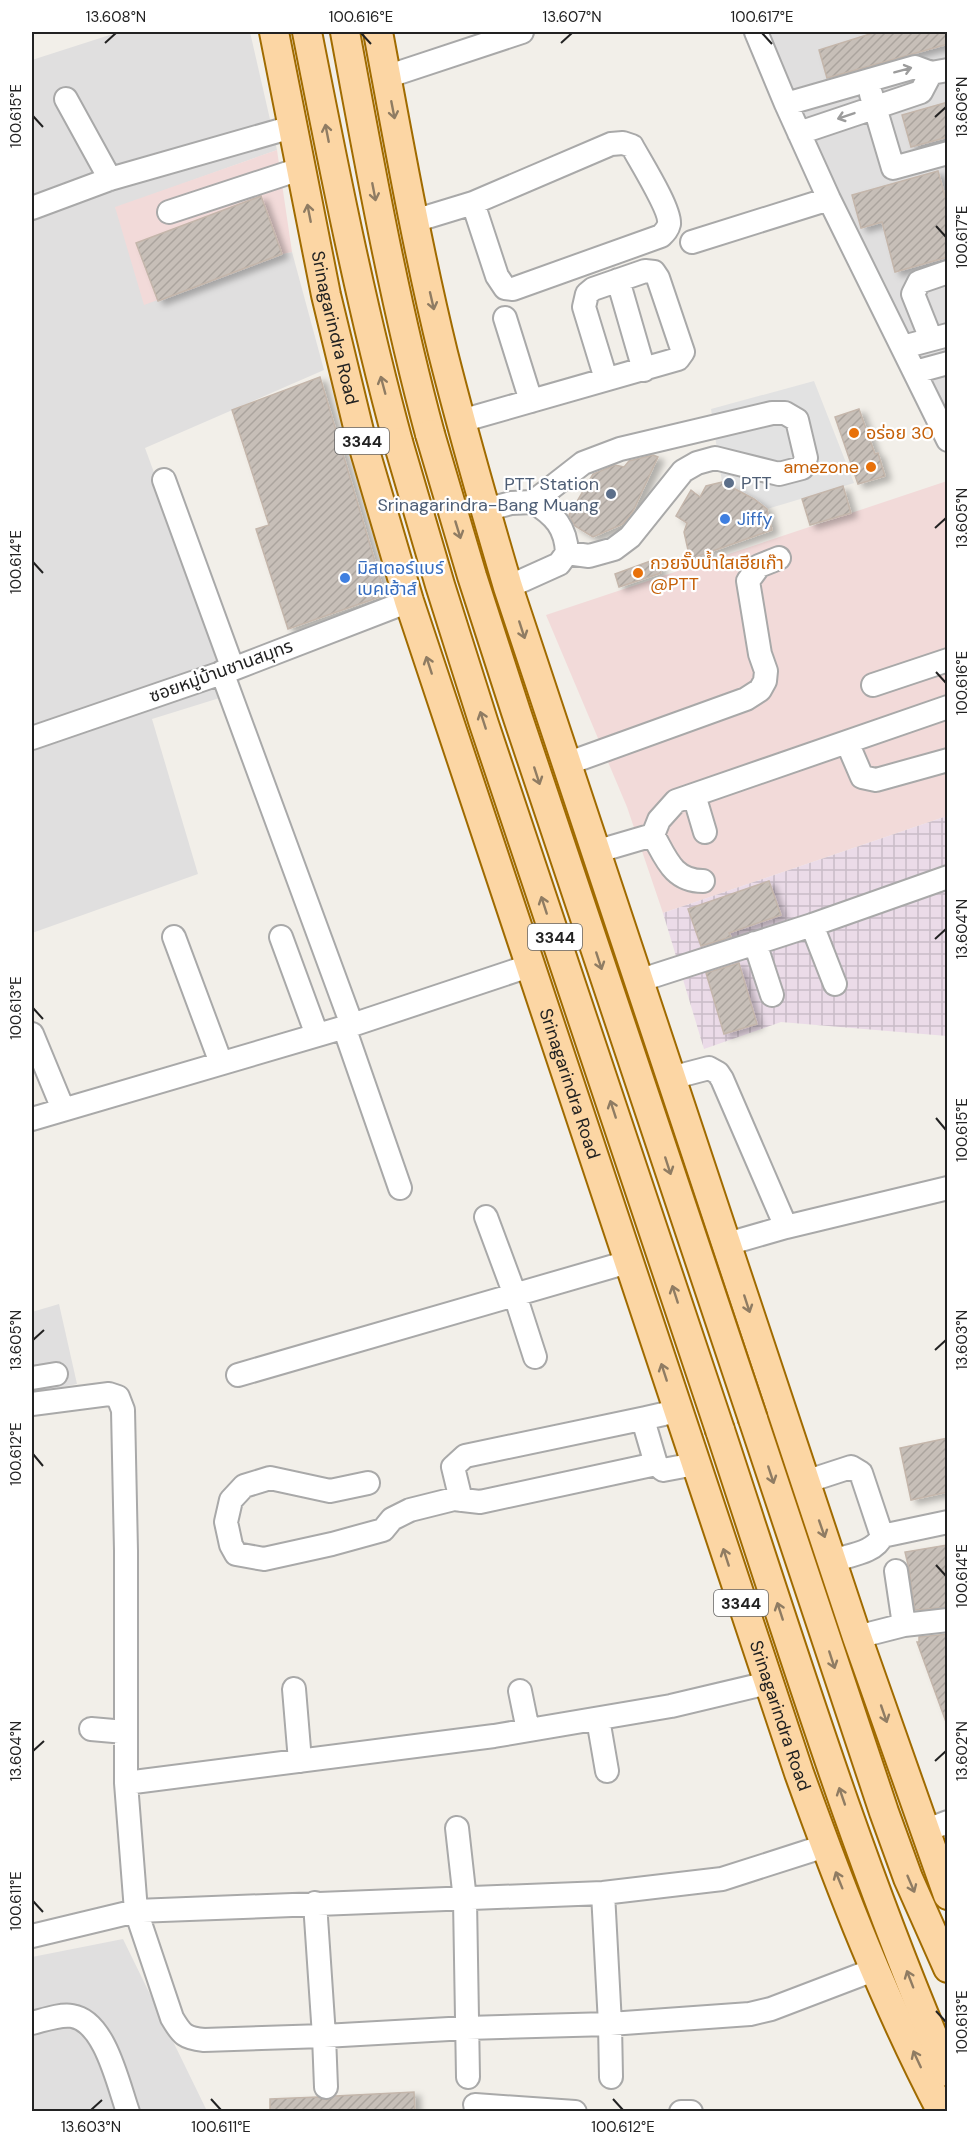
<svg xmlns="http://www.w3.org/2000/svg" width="979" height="2143" viewBox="0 0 979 2143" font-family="'DM Sans','Noto Sans Thai',sans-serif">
	<defs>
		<pattern id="industrial-grid" width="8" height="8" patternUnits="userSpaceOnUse" patternTransform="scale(1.5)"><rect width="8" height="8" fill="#ebdbe8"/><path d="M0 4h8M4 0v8" fill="none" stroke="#c9bcc7"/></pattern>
		<pattern id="building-hatch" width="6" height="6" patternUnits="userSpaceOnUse" patternTransform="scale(1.5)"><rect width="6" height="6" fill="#c7bfb8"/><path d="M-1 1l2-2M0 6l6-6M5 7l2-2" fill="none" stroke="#aba49e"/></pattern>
		<filter id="shadow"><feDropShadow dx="6" dy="4" stdDeviation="3" flood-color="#0004"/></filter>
	</defs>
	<rect width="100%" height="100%" fill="#f2efe9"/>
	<!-- residential -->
	<path fill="#e0dfdf" d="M119,32H250L277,150L115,208L282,254L292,252L324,370L145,448L218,646L226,696L152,719L198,874L32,933V60Z
		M766,32H947V416L884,281L790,97Z
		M59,1304L77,1384L32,1393V1312Z
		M123,1939L207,2111L32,2112V1957Z"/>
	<!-- commercial -->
	<path fill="#f2dad9" d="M277,150L292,252L282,254L144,305L115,207Z
		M947,481V816L663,913L627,807L546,615Z"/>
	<!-- industrial -->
	<path fill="url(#industrial-grid)" d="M947,816V1036L781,1022L704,1049L663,913Z"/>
	<!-- parking -->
	<path fill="#e2e2e2" d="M814,381L854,483L767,509L754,499L722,482L711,409Z"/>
	<!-- building -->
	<path fill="url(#building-hatch)" stroke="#c4b6ab" stroke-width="1.5" filter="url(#shadow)" d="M876,32H945L948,44L827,78L819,50Z
		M948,102V137L911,147L902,115Z
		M938,171L948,207V257L895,272L882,222L861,228L852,195Z
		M261,196L282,254L158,301L136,243Z
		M320,377L385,595L288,629L256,529L269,525L232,410Z
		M859,409L875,454L878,453L885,476L858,484L835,417Z
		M653,455L658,457L633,511L623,524L593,537L575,526L569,515L593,474L615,465L624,467L629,461Z
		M722,482L754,499L767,509L772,530L690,559L684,532L687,523L676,516L691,490L700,497L706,486Z
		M843,486L851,513L810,525L802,499Z
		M656,559L661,573L619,587L615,574Z
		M769,881L781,915L729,933L731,937L701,946L688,909Z
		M739,963L757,1024L724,1034L706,973Z
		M948,1438V1492L911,1500L900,1448Z
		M948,1545V1607L915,1610L909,1569L905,1552Z
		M948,1634V1722H946L917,1642H919V1637Z
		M414,2092L415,2112H270V2099L318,2097L327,2100L335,2096Z"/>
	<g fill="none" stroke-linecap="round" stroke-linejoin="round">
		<defs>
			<path id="minor" d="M756,32L786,104L829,199L948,440
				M386,77L522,32
				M871,94L893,168L948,153
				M66,99L110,179
				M786,104L915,67L931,73L948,70
				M799,133L921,92L931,73
				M32,208L110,179L292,127
				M169,212L300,169
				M414,221L473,203L611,144L623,143L632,146C640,161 671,210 669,224C668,229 665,232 661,236L513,289L505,288L497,276L473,203
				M692,242L829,199
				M618,280L644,370
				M505,318L531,401
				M927,329L913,294L919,282L948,272
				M903,347L948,335
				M915,372L948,363
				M461,421L678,359L683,352L658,278L654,272L645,271L593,289L587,294L584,307L606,379
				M164,480L233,669
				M533,502L583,463L620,449L772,413H785L797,420L806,458L802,468L779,474L715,458L697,463L683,471L630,537L614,549L589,556L567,553
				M485,510L511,503L533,502C555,515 566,528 567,553L559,564L508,587
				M222,672L352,1025
				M873,685L948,660
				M32,738L233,669L409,601
				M847,742L862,777L876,780L948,760
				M566,764L746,699L760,690L765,681L766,671L760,654L748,581L759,566L779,558
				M694,795L705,832
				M653,835C666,858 673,881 703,881
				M595,852L653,835L659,820L676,801L948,707
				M812,925L835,984
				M174,937L221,1063
				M281,937L317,1035
				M755,943L772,995
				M638,981L812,925L948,877
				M344,1027L400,1188
				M32,1034L63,1109
				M671,1078L709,1068L718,1073L722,1079L786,1227L727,1244
				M32,1119L352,1025L529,966
				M486,1217L515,1295L535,1357
				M786,1227L948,1188
				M238,1375L628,1262
				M32,1378L56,1374
				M32,1404L109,1394L118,1397L123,1410L126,1551V1783L136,1911L172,2018C182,2035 185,2038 204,2040L324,2036L467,2028L610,2024L750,2014L771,2009L876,1969
				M677,1411L646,1418L644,1423L656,1464L663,1470L695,1464
				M805,1482L851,1467L861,1473L882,1536C875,1553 849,1555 832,1561
				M368,1483L330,1491L270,1478L244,1486L231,1500L226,1522L231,1545L236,1554L264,1559L332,1544L383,1530L392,1519L410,1510L454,1499L480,1502L656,1464
				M461,1500L453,1467L465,1456L646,1418
				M882,1536L948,1522
				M904,1625L948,1620
				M857,1637L904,1625L896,1571
				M294,1689L300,1761
				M520,1691L528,1730
				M598,1719L607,1771
				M91,1729L125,1732
				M126,1783L494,1736L671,1706L768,1683
				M457,1828L465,1900L468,2077
				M924,1831L948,1822
				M603,1893L610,2024L611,2077
				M315,1903L324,2036L326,2087
				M32,1936L136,1911L603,1893L722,1879L825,1846
				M32,2023C44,2020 60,2014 72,2016C105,2021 118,2084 128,2112
				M475,2105L575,2112
				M681,2112H691"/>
			<g id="major">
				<path id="s1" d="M274,32L326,295L359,431L409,601L799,1773C840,1887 885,2004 942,2112"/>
				<path d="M307,32C334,169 361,306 398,442"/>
				<path d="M345,32C370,167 394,301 430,434"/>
				<path d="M378,32C398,139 417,247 443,353C463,432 485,509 508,587L857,1637L948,1895"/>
				<path d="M753,1419L884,1812L908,1878L948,1968"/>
				<path d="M720,1430C791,1645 858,1863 948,2072"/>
			</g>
		</defs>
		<!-- minor casing -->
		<use href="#minor" stroke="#a9a9a9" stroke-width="26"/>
		<!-- major casing -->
		<use href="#major" stroke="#a06b00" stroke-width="32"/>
		<!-- minor -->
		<use href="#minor" stroke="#fff" stroke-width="22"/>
		<!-- major -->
		<use href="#major" stroke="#fcd6a4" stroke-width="28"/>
		<defs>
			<path id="major-bridge" d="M430,434L472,576L516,712L753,1419
				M398,442L440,585L484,724L720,1430"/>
		</defs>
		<!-- major-bridge casing -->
		<use href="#major-bridge" stroke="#a06b00" stroke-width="32" stroke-linecap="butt"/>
		<!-- major-bridge -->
		<use href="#major-bridge" stroke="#fcd6a4" stroke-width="28"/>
	</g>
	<!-- one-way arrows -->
	<defs><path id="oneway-shaft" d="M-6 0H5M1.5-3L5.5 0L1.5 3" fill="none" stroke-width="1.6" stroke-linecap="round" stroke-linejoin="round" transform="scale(1.5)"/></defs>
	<g stroke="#9c9c9c">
		<use href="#oneway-shaft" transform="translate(903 70) rotate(-15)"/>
		<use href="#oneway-shaft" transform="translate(846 116) rotate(161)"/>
	</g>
	<g stroke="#8f7c63">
		<use href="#oneway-shaft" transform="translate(393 110) rotate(79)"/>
		<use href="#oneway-shaft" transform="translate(327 133) rotate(-101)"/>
		<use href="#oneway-shaft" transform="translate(374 192) rotate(79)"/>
		<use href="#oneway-shaft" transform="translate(309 213) rotate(-101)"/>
		<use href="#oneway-shaft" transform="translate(432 301) rotate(77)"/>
		<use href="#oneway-shaft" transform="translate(383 385) rotate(-105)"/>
		<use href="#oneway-shaft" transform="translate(458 530) rotate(73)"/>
		<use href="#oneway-shaft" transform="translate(522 630) rotate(72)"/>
		<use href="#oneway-shaft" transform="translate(429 665) rotate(-108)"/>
		<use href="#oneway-shaft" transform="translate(483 720) rotate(-108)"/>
		<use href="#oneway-shaft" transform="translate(537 776) rotate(72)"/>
		<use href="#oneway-shaft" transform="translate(544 905) rotate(-108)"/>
		<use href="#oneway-shaft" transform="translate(599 961) rotate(72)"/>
		<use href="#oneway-shaft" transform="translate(613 1109) rotate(-108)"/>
		<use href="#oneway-shaft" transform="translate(668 1166) rotate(72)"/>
		<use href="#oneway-shaft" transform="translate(675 1294) rotate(-108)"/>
		<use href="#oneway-shaft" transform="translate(747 1304) rotate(72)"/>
		<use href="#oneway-shaft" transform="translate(664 1372) rotate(-108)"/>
		<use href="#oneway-shaft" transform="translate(771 1475) rotate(72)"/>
		<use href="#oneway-shaft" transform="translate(822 1529) rotate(71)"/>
		<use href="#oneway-shaft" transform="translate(726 1557) rotate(-108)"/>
		<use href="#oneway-shaft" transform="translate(780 1611) rotate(-108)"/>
		<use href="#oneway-shaft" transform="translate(832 1660) rotate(72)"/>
		<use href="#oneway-shaft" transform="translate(884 1714) rotate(71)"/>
		<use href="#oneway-shaft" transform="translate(842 1796) rotate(-109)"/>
		<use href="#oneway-shaft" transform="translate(839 1880) rotate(-112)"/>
		<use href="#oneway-shaft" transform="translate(911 1884) rotate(67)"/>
		<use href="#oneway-shaft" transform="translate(910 1979) rotate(-111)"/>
		<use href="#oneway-shaft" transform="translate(917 2059) rotate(-115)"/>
	</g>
	<!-- ticks -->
	<path fill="none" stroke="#222" stroke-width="2" d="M361,33L371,44M762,33L772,44M105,43L116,33M561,43L572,33M33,116L43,127M935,117L946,107M936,226L946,237M935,528L946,518M33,562L43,573M936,672L946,683M935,939L946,929M33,1008L43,1019M936,1118L946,1130M33,1340L44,1330M935,1350L946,1340M33,1454L43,1466M936,1565L946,1576M33,1751L44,1741M935,1761L946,1751M33,1901L43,1912M936,2011L946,2022M211,2099L221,2110M613,2099L623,2110M91,2110L102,2100"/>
	<!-- markers -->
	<g fill="#e8710a" stroke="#fff" stroke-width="2">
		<circle cx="854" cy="433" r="6"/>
		<circle cx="871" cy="467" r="6"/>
		<circle cx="638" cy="573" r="6"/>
	</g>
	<g fill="#5c6f8a" stroke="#fff" stroke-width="2">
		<circle cx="729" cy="483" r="6"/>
		<circle cx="611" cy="494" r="6"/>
	</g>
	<g fill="#3f7fe0" stroke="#fff" stroke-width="2">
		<circle cx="725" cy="519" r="6"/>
		<circle cx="345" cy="578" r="6"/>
	</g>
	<g text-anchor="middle" stroke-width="4.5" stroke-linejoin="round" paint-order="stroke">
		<!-- shield labels -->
		<g fill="#fff" stroke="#646464" stroke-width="1.5">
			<rect x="335" y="428" width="54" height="26" rx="4.5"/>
			<rect x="528" y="924" width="54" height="26" rx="4.5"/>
			<rect x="714" y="1590" width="54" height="26" rx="4.5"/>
		</g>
		<g font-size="16" font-weight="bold" fill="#222">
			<text x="362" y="447">3344</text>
			<text x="555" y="943">3344</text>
			<text x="741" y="1609">3344</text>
		</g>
		<!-- street labels -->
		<g font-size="18" fill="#222" stroke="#fff">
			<text dy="6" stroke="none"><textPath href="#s1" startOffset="302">Srinagarindra Road</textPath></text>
			<text transform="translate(221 671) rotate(-20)" y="6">ซอยหมู่บ้านชานสมุทร</text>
			<text dy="6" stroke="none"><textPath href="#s1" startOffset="1094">Srinagarindra Road</textPath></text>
			<text dy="6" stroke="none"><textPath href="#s1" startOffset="1760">Srinagarindra Road</textPath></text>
		</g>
		<!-- food labels -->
		<g font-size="18" fill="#c56008" stroke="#fff" text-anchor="start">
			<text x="866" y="439">อร่อย 30</text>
			<text x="859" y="473" text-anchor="end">amezone</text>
			<text x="650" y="569">กวยจั๊บน้ำใสเฮียเก๊า<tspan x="650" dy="21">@PTT</tspan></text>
		</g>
		<!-- service labels -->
		<g font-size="18" fill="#4e5e75" stroke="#fff" text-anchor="start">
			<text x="741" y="489">PTT</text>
			<text x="599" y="490" text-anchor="end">PTT Station<tspan x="599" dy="21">Srinagarindra-Bang Muang</tspan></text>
		</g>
		<!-- shop labels -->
		<g font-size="18" fill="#366cbe" stroke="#fff" text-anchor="start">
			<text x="737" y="525">Jiffy</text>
			<text x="357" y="574">มิสเตอร์แบร์<tspan x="357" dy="21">เบคเฮ้าส์</tspan></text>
		</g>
	</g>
	<!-- border -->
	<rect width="979" height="2143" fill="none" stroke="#ffffff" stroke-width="66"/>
	<rect x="33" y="33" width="913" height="2077" fill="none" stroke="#222" stroke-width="2"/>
	<g font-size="15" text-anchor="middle" fill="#222">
		<text x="116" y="22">13.608°N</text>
		<text x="361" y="22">100.616°E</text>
		<text x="572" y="22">13.607°N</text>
		<text x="762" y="22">100.617°E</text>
		<text transform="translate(962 107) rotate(-90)" y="5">13.606°N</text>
		<text transform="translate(16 116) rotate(-90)" y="5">100.615°E</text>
		<text transform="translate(962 237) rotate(-90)" y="5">100.617°E</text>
		<text transform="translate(962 518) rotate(-90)" y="5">13.605°N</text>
		<text transform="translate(16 562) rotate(-90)" y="5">100.614°E</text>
		<text transform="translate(962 683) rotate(-90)" y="5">100.616°E</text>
		<text transform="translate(962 929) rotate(-90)" y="5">13.604°N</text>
		<text transform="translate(16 1008) rotate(-90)" y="5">100.613°E</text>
		<text transform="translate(962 1130) rotate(-90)" y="5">100.615°E</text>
		<text transform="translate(962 1340) rotate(-90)" y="5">13.603°N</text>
		<text transform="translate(16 1340) rotate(-90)" y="5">13.605°N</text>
		<text transform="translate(16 1454) rotate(-90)" y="5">100.612°E</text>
		<text transform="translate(962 1576) rotate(-90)" y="5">100.614°E</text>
		<text transform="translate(962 1751) rotate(-90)" y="5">13.602°N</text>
		<text transform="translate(16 1751) rotate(-90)" y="5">13.604°N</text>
		<text transform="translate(16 1901) rotate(-90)" y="5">100.611°E</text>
		<text transform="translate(962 2022) rotate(-90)" y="5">100.613°E</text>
		<text x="91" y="2132">13.603°N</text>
		<text x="221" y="2132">100.611°E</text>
		<text x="623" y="2132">100.612°E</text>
	</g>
</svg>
